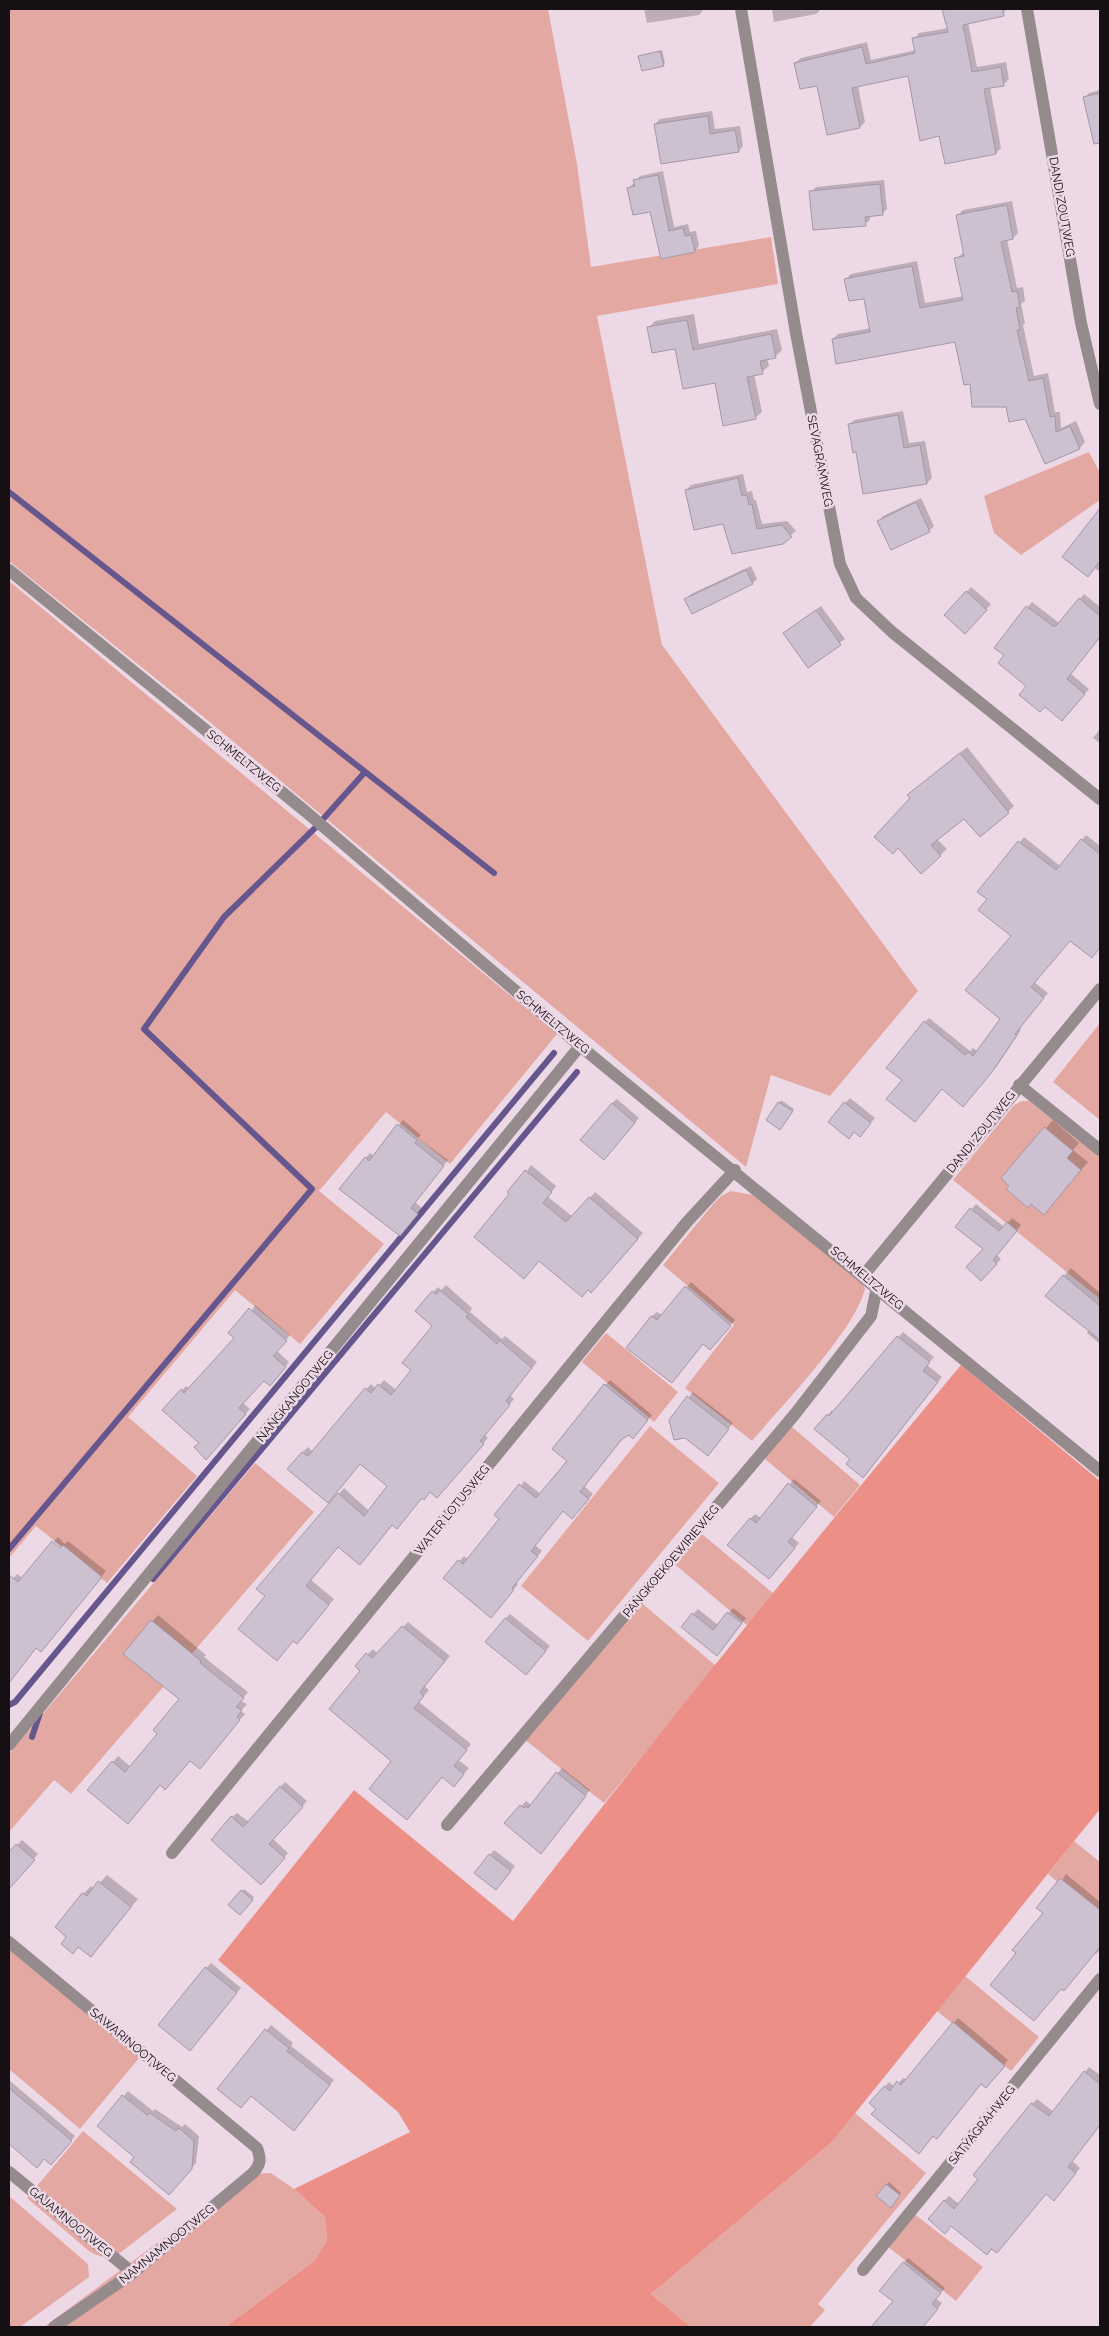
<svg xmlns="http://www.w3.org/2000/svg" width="1109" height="2336" viewBox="0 0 1109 2336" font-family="Raleway,sans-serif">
	<rect width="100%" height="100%" fill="#edd9e6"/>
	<!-- green -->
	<path fill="#e4a8a2" d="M9,9H548L577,164L591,267L771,237L778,284L597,316L662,645L918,991L830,1096L771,1075L746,1167L200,714L9,561Z
		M1089,452L1100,473V500L1021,555L994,533L984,496Z
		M9,581L557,1034L450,1164L386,1112L319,1191L384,1244L300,1344L235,1290L128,1417L197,1476L107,1583L36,1526L9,1558Z
		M1100,1023V1120L1053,1082Z
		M1022,1101H1029L1100,1157V1299L953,1180L1014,1105Z
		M731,1191L753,1195L861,1282L865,1288C857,1328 781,1407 752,1441L685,1388L734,1325L663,1265L714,1203L721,1196Z
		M606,1333L678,1392L654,1422L582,1362Z
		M785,1421L860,1485L834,1517L759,1454Z
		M650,1426L719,1483L588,1641L521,1586Z
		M255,1463L314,1512L71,1794L54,1780L9,1832V1754Z
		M697,1530L774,1594L748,1626L671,1561Z
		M637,1599L716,1666L604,1803L524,1739Z
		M1074,1841L1100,1862V1917L1048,1874Z
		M9,1949L139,2058L80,2129L9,2069Z
		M965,1976L1039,2037L1011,2071L937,2011Z
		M855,2113L926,2173L818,2304L825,2310L810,2327H691L651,2294L832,2142Z
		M83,2131L177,2209L116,2256C105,2258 99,2257 89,2251L27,2198Z
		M271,2173L294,2189L325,2217L327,2241L314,2261L225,2327H44L250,2174Z
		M9,2196L88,2264L89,2277L20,2327H9Z
		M913,2213L983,2267L956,2301L887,2246Z"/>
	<!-- forest -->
	<path fill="#ec9087" d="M961,1365L1100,1481V1809L832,2142L651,2294L691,2327H225L314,2261L327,2241L325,2217L294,2189L410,2132L398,2112L218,1960L354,1790L513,1921C659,1733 808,1547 961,1365Z"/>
	<!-- shadow -->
	<path fill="#0003" d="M644,9H704L699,15L647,23Z
		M772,9H821L816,14L774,22Z
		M944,9H1007L1001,15L968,22L977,67L1006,62L1009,79L1003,85L990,87L1001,148L996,153L940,135L909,74L858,86L865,122L860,127L795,63L801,58L867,42L871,60L916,50L914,39L919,33L948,28Z
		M662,50L665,63L663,65L640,56Z
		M1100,90V127L1092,130L1084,98L1089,93Z
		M712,111L715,129L740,126L743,146L739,151L655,124L660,119Z
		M663,171L674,227L688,224L690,232L696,231L699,246L695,251L662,258L651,210L629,188L640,176Z
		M884,180L887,209L882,214L870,215V220L865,224L811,192L816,187Z
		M1012,201L1018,233L1013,238L1007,239L1017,288L1023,287L1025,301L1021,304L1025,323L1023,325L1034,376L1048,373L1055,412H1060L1061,428L1076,421L1085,442L1080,448L1046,463L1026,418L971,383L956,340L833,339L838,334L871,328L865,297L846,279L851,274L917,261L925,303L964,296L956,259L964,252L957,216L963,210Z
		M694,314L699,344L777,329L782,350L775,357L767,358L769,366L762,372L754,374L762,412L755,418L716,382L648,328L655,321Z
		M903,411L909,443L925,441L932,478L927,483L857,451L850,424L854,420Z
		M743,474L747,492L752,491L754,500H756L762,524L787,521L796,531L782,542L724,522L686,490L691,485Z
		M921,498L934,526L929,531L879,521L883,516Z
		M1100,510V572L1095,568L1088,575Z
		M751,566L757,579L753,583L686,599L691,594Z
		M971,587L991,604L970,628L946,615Z
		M1084,594L1100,607V637L1071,674L1089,689L1067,715L1028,686L1006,655L996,647L1032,602L1058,622H1061Z
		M821,606L845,639L808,666L785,633Z
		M1100,729V743L1093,738Z
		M967,747L1014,806L1008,812L964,817L937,839L947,849L921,872L911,798L909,795Z
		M1086,835L1100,846V947L1096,952L1070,939L1034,982L1048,993L1019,1028L1021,1030L997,1066L967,1101L942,1088L904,1079L925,1022L929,1018L970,1051L973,1048L978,1052L1001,1019L1012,936L988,899L979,892L1024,837L1060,866Z
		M850,1098L875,1118L865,1130L845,1103Z
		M617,1099L639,1118L609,1153L612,1103Z
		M781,1100L794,1109L782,1126L768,1120Z
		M403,1120L421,1135L418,1138L448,1160L415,1202L422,1208L404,1230L365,1158L370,1153L374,1156Z
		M1053,1120L1079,1143L1073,1150L1088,1162L1051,1206L1011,1185L1003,1178Z
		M531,1165L556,1186L548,1197L573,1217L595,1192L643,1233L597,1286L511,1194Z
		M976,1204L1004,1227L1012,1218L1021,1225L997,1255L1001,1259L981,1280L984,1249L957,1226Z
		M1071,1268L1100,1293V1344L1087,1333L1089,1330L1064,1276Z
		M691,1282L735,1320L715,1344L628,1347L652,1316L657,1312L662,1315Z
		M446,1285L472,1308L470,1312L502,1339L505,1336L537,1362L510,1395L514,1399L485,1435L488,1438L442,1491H431L422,1497L393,1524L365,1558L338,1546L311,1580L334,1599L302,1638L258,1589L344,1488L369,1511L389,1486L360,1462L333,1496L303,1452L308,1447L313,1452L371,1384L376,1389L384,1380L396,1390L413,1370L434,1326L417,1311L438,1287L441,1290Z
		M255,1305L290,1335L277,1351L289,1362L274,1380H264L243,1403L250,1409L210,1453L164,1410L186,1386L190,1389L236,1338Z
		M903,1332L934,1357L927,1365L942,1377L868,1472L852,1459L828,1415L832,1410L834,1412Z
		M610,1380L652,1415L638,1432L624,1437L584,1486L593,1494L577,1513L563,1510L535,1545L542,1551L516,1582L518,1584L496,1612L445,1578L464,1556L468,1560L501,1519L524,1481L541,1494L568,1460L605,1385Z
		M693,1392L733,1423L712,1449L671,1420Z
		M794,1479L821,1501L792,1537L799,1543L774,1573L750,1519L755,1514L761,1518Z
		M58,1537L65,1544L68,1541L106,1571L46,1646L37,1647L9,1682V1635L17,1624L9,1618V1583L17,1574L23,1578L64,1553L65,1551L54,1541Z
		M733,1608L746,1618L722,1650L693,1614L698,1609L718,1625Z
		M510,1614L550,1646L531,1668L506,1618Z
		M158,1615L206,1655L204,1657L248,1692L241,1701L247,1704L241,1711L245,1714L205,1761L190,1759L160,1784L134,1816L113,1762L118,1756L131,1767L159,1734L181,1699L125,1653Z
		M408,1622L450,1656L424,1686L429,1690L419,1702L471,1744L458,1760L469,1768L459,1780L393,1761L362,1671L356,1666L373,1649L378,1654Z
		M562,1768L590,1790L546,1847L506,1823L526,1801L530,1804L533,1803Z
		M285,1782L307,1801L273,1839L288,1853L266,1878L232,1817L237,1813L249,1822Z
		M22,1840L38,1854L15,1881L9,1875V1854Z
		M494,1850L515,1866L501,1884L490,1855Z
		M1066,1874L1100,1902V1950L1096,1954L1018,1953Z
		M107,1875L138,1899L91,1956L68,1936L83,1894L91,1886L94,1889Z
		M244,1889L254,1897L242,1911L230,1905Z
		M211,1963L241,1988L194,2044L206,1968Z
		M958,2018L1008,2060L991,2081L878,2108L871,2103L889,2082L895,2087L903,2078L907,2080Z
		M271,2025L293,2043L291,2046L334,2080L299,2124L252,2095L219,2089Z
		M1089,2067L1100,2075V2124L1072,2161L1080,2168L1059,2194L1046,2192L997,2252L944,2201L949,2196L959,2204L980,2179L975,2175L1032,2104L1037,2099L1054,2112Z
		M9,2080L75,2136L55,2159L44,2158L22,2148L9,2138Z
		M128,2091L153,2111L155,2109L182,2127L185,2124L199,2136L196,2163L173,2189L98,2126Z
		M889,2182L901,2193L890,2206L878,2195Z
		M908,2258L945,2288L936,2299L942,2303L929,2320L921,2323L917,2327H873L894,2301L903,2263Z"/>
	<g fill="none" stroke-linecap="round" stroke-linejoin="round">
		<!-- stream -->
		<path stroke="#65578e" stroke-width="6" d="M9,492L494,873
			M9,1549L312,1189L144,1029L224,917L316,827L365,772
			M153,1579L577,1072
			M9,1705L15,1702L554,1053
			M32,1737L40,1713"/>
	</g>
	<!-- building -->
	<path fill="#cdc0d1" stroke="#a498a8" d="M942,9H1003L1004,16L963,25L972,72L1001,67L1004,86L984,89L996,154L945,164L939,136L920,141L908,76L852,88L860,128L827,135L817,86L800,89L794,63L862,47L866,64L915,53L912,38L948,32Z
		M660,51L664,66L642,71L638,56Z
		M1100,93V143L1094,144L1083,97Z
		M708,116L710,134L735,130L739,152L661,164L654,124Z
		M658,175L669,231L683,228L685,236L691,235L695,252L661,259L650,212L633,215L627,188L635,186L633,180Z
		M880,184L883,215L865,217L866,226L813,230L809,191Z
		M1007,205L1013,239L1001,242L1012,292L1017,291L1020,307L1016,308L1020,330H1017L1029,381L1043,378L1050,417L1055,416L1056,432L1070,426L1080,449L1045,464L1025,419L1009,422L1006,407H972L970,384L964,385L955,342L836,364L832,339L870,332L864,299L849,301L844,279L912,266L920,308L963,300L954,258L964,256L956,215Z
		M687,320L693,350L771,334L776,358L760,361L763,374L747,377L756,419L723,426L715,383L683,389L675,349L652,353L647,327Z
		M898,415L904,448L920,445L927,484L863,494L856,452L853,453L848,424Z
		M738,478L742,496L747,495L749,505L752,504L757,529L782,525L792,537L783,544L732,554L723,524L694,530L685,490Z
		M916,502L930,532L891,550L877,521Z
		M1100,508V561L1088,577L1062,557Z
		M746,570L753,584L692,614L684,599Z
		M966,591L987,610L965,634L944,615Z
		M1079,598L1100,616V637L1067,679L1085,694L1062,721L1045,707L1040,712L1019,695L1026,686L998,663L1004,655L994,648L1026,606L1053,626H1056Z
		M816,610L841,645L808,668L783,633Z
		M960,753L1009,813L980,837L964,819L931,845L941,856L921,874L898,848L893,854L874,837L910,798L907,795Z
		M1081,839L1100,854V947L1092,958L1070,941L1031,987L1044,998L1015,1034L1017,1035L992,1072L963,1107L942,1089L915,1122L886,1099L902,1080L886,1068L924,1021L965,1055L968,1052L973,1056L1000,1019L965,990L1011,936L978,910L987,899L977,892L1018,841L1056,870Z
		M778,1102L793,1111L780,1130L766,1120Z
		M844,1102L871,1123L860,1137L854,1132L849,1139L828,1122Z
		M612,1103L635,1123L604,1160L580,1140Z
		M397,1124L417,1140L415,1143L444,1166L411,1208L418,1214L400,1236L339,1189L365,1157L369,1161Z
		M1044,1127L1073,1151L1067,1158L1081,1170L1044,1215L1031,1204L1028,1208L1006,1189L1009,1186L1001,1178Z
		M525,1170L552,1192L543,1203L566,1222L589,1197L638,1239L591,1293L588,1290L582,1297L539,1261L524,1279L474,1237L509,1194L507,1192Z
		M970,1208L999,1231L1007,1222L1017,1231L993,1260L997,1264L981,1281L966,1267L983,1249L955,1227Z
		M1063,1275L1100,1306V1340L1045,1296Z
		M685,1286L731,1326L710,1350L703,1344L672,1383L626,1348L651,1316L657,1320Z
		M440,1290L468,1314L466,1317L497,1344L499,1340L532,1368L506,1401L510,1405L480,1441L484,1444L437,1498L430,1492L424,1500L422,1498L397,1529L392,1525L360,1565L338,1547L306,1586L329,1605L297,1644L293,1641L277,1661L238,1629L265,1596L256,1589L338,1493L364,1516L387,1486L360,1464L328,1503L287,1469L302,1452L308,1456L365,1388L371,1393L378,1384L391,1395L411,1370L402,1363L432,1326L415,1311L432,1291L436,1294Z
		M249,1308L287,1341L273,1356L286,1367L270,1386L264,1381L239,1408L246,1414L206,1460L194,1447L199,1443L162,1410L181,1389L184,1393L234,1338L228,1333Z
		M897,1336L930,1362L923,1371L938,1382L863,1478L846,1464L850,1459L814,1429L827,1414L829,1416Z
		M604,1384L648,1420L633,1439L629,1435L622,1439L580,1492L589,1499L572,1519L563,1511L531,1551L538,1556L512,1588L514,1590L491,1618L443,1578L458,1560L463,1564L499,1519L494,1515L519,1484L536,1498L567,1461L552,1449Z
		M687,1396L729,1429L708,1456L685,1438L674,1440L669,1420Z
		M788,1483L817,1507L788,1542L795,1548L769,1579L727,1545L750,1518L756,1523Z
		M52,1541L60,1548L63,1545L102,1577L41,1652L36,1648L9,1683V1575L18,1582Z
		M727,1612L742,1623L717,1656L681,1627L692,1613L713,1630Z
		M505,1618L546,1651L526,1675L485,1642Z
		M151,1620L201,1661L200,1663L244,1698L236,1707L242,1710L237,1717L240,1720L200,1769L190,1761L165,1790L160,1785L128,1824L87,1790L112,1761L125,1772L157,1734L153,1730L179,1699L123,1654Z
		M402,1626L445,1661L420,1692L424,1696L414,1708L467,1750L454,1766L464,1774L454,1787L442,1777L407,1820L369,1789L391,1761L329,1709L360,1671L355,1666L366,1653L372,1658Z
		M556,1772L586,1796L541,1854L504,1823L520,1805L524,1808L526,1806L528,1808Z
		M280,1786L303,1807L269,1844L285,1858L261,1885L211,1840L231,1816L243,1827Z
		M16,1844L35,1860L9,1889V1852Z
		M489,1854L511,1871L496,1890L474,1873Z
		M1060,1878L1100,1910V1947L1064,1991L1061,1989L1034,2021L990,1985L1016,1953L1012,1950L1043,1913L1036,1908Z
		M98,1881L131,1907L91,1957L78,1947L73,1954L61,1944L66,1937L55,1927L82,1893L87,1896Z
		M241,1890L253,1900L240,1915L228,1905Z
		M205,1967L237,1993L190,2051L158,2025Z
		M953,2022L1005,2066L986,2088L981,2084L937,2139L933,2136L919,2154L871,2114L876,2109L869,2103L884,2086L890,2091L897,2081L901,2085Z
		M265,2029L289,2048L287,2051L330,2085L294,2131L251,2096L241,2108L217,2089Z
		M1084,2071L1100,2084V2125L1068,2167L1076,2173L1054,2201L1046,2194L997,2253L991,2249L987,2255L951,2226L945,2234L928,2219L944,2200L954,2209L978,2179L973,2175L1031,2103L1049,2116Z
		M9,2088L72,2141L51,2165L44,2159L37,2168L9,2144Z
		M122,2095L147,2115L150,2113L176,2131L179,2128L194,2141L192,2169L169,2195L130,2162L134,2157L97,2126Z
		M886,2184L900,2195L891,2208L876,2196Z
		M903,2262L941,2293L932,2304L938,2309L923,2327H871L893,2301L879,2291Z"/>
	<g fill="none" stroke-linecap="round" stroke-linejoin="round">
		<!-- minor -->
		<path stroke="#958b8d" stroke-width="12" d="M741,9L796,333L840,564L856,598L892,632L1100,799
			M1027,9L1081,323L1100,404
			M9,570L305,811L580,1046L1100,1471
			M1019,1085L1100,1150
			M863,1276L1100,989
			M9,1745L580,1046
			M447,1825L795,1414L871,1316L877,1287
			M172,1853L687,1222L735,1170
			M9,1942L257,2148C261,2159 261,2164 253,2173L133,2273L54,2327
			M9,2172L133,2273
			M863,2270L1100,1979"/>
	</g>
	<g text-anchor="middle" stroke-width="5" stroke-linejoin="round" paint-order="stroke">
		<!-- street labels -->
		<g font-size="12" fill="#161014" stroke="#edd9e6">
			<text transform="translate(1062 207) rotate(80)" y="4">DANDI ZOUTWEG</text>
			<text transform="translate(820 461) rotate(79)" y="4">SEVAGRAMWEG</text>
			<text transform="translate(244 761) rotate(39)" y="4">SCHMELTZWEG</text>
			<text transform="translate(553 1022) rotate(40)" y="4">SCHMELTZWEG</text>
			<text transform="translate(981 1132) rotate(-51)" y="4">DANDI ZOUTWEG</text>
			<text transform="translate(867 1278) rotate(40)" y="4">SCHMELTZWEG</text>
			<text transform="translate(295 1396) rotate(-51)" y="4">NANGKANOOTWEG</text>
			<text transform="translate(452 1510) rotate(-51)" y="4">WATER LOTUSWEG</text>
			<text transform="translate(671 1561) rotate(-50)" y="4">PANGKOEKOEWIRIEWEG</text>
			<text transform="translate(133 2045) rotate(40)" y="4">SAWARINOOTWEG</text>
			<text transform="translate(982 2125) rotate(-51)" y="4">SATYAGRAHWEG</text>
			<text transform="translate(71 2222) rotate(39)" y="4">GAJAMNOOTWEG</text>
			<text transform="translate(167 2244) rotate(-39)" y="4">NAMNAMNOOTWEG</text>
		</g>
	</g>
	<!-- border -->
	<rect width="1109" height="2336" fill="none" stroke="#161014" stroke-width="20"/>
</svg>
